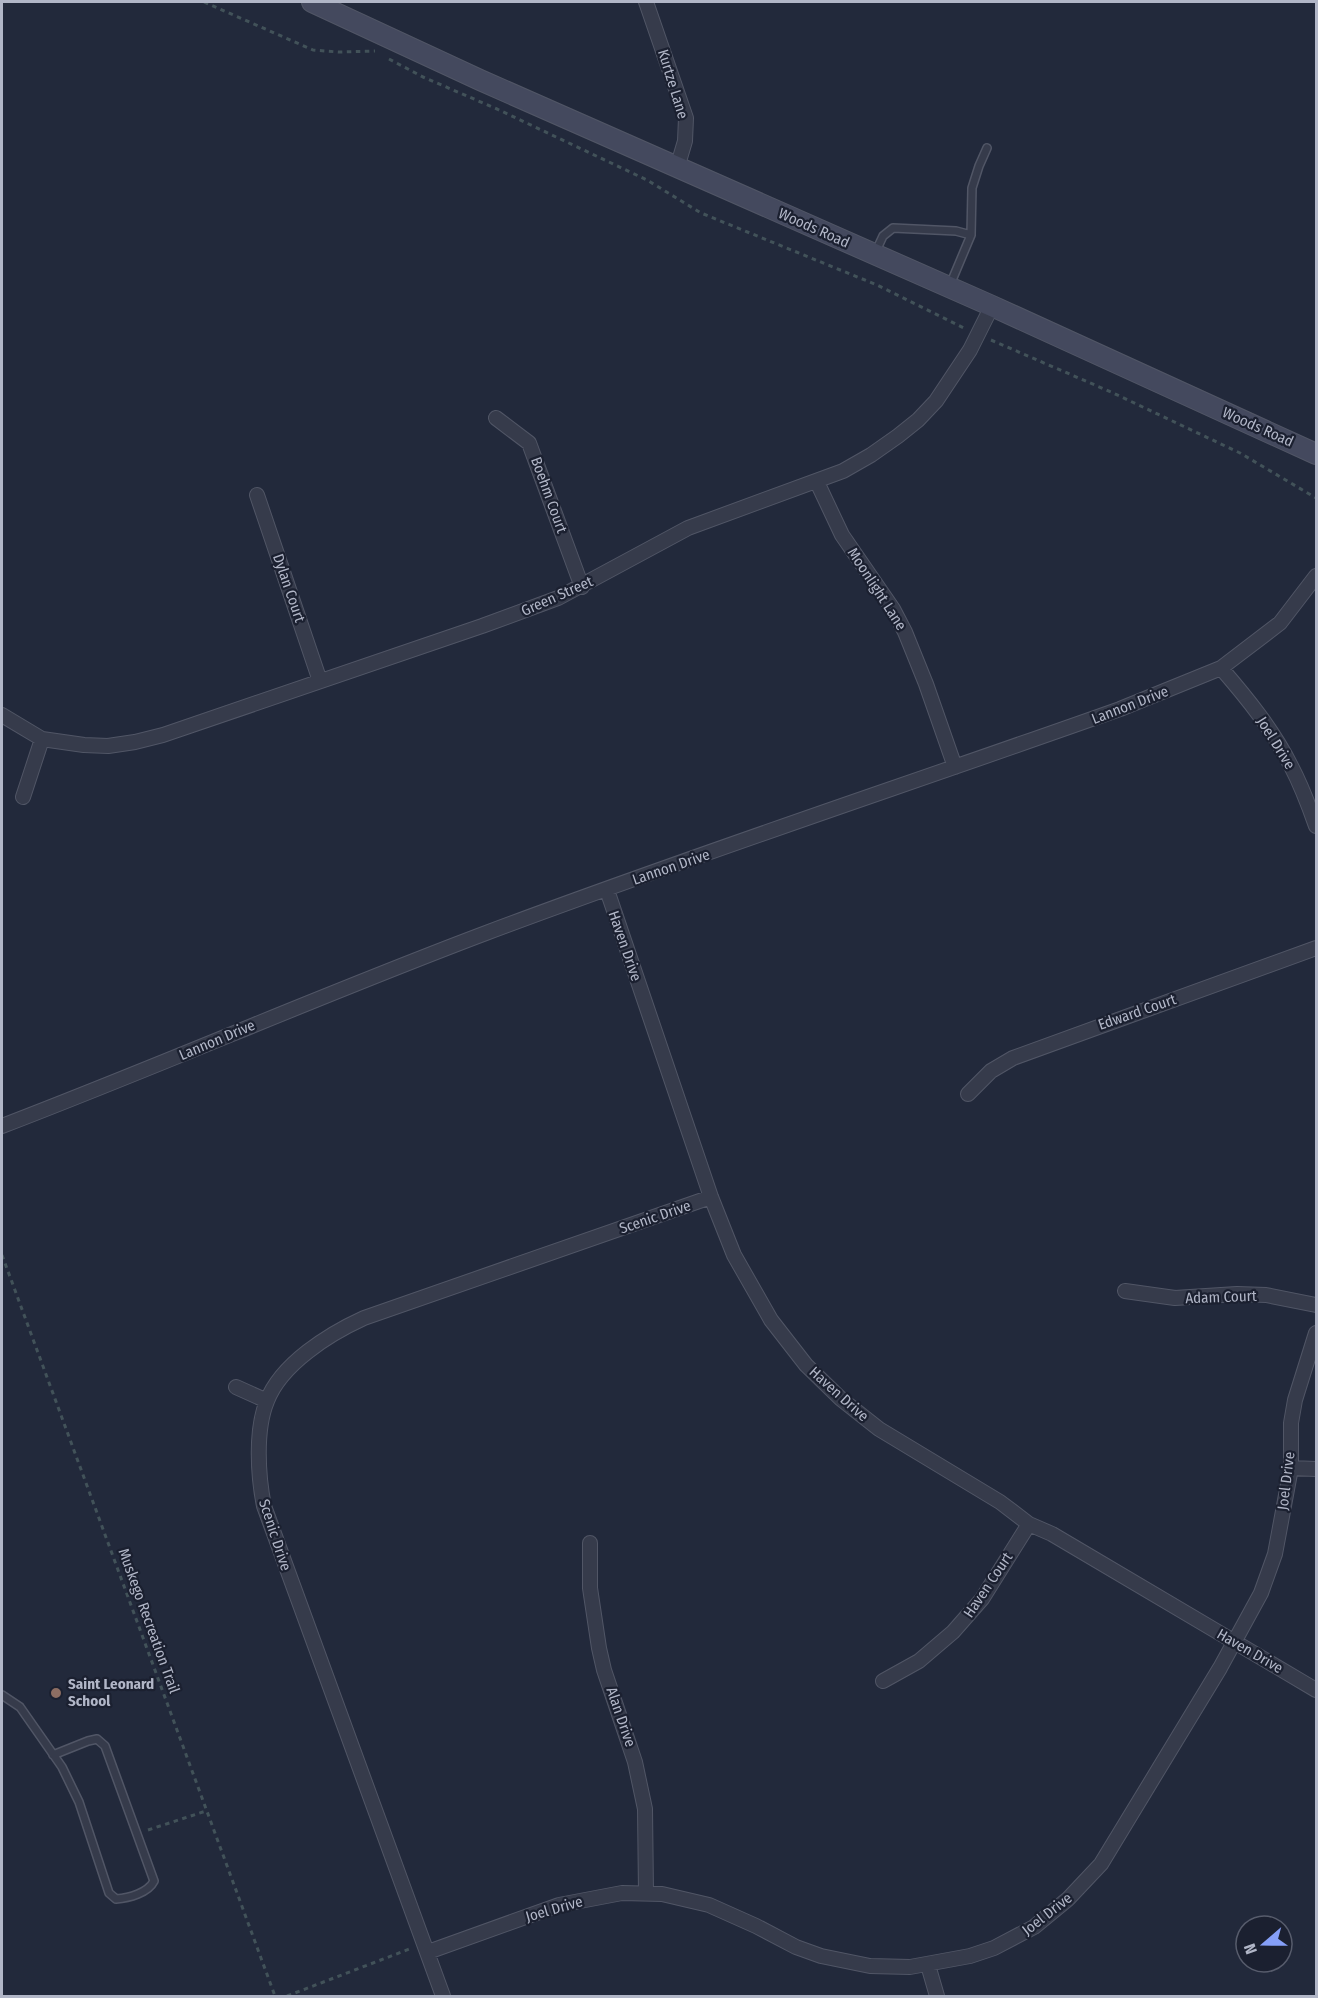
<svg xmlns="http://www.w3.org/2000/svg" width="1318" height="1998" viewBox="0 0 1318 1998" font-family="'Fira Sans Condensed',sans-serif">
	<rect width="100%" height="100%" fill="#22293b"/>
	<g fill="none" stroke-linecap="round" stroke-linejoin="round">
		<defs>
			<path id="lane" d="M876,251L883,236L893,228L956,231L971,235
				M950,285L971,235L972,188L979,166L987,148
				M2,1695L20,1707L62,1767L79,1802L109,1893L116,1899C129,1898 148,1893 154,1881L105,1746L97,1739L88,1741L53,1755"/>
			<path id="street" d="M646,2L686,118L685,141L677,168
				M496,418L529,443L582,587
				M817,482L842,535L893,609L905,632L926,684L955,767
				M257,495L320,681
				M1221,668C1247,698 1273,730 1291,766C1301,785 1309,806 1316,826
				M2,715L42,739L84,745L108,746L135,742L163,735L482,626L558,598L688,528L843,471L871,455L898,436L918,420L936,401L970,350L992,306
				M23,797L42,739
				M607,890L711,1197L734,1255L771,1320L806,1365L841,1399L879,1429L1000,1502L1029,1524L1052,1534L1316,1690
				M968,1094L991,1071L1013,1058L1316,948
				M2,1126C164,1064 324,994 486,933C696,854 909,784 1120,709L1221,668L1280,623L1316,576
				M1125,1291L1175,1298L1237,1294L1266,1295L1316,1305
				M236,1387L267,1401
				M1291,1468L1316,1469
				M590,1543V1588L599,1648L604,1670L635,1762L645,1809L646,1893
				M883,1681L919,1661L953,1632L982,1599L1029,1524
				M428,1952L559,1905L622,1893L662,1894L709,1905L756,1926L796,1947L821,1956L870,1966L910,1967L970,1956L994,1948L1034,1927L1068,1899L1101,1864L1220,1668L1261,1593L1275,1554L1291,1468V1423L1295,1400L1316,1333
				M928,1965L937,1996
				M443,1996L264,1506C258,1476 255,1430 267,1401C281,1364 329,1334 364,1318L711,1197"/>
			<path id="secondary" d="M312,2L480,80L992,306L1316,454"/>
		</defs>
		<!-- lane casing -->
		<use href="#lane" stroke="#515666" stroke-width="10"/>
		<!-- street casing -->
		<use href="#street" stroke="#515666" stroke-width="16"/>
		<!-- secondary casing -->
		<use href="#secondary" stroke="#515666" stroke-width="22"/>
		<!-- path -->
		<path stroke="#425259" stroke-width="3" stroke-dasharray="4.5 4.5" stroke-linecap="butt" d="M204,2L313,50L338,52L375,51
			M389,59L423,77L497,109L647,180L701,213L877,285L966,329
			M991,340L1111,392L1240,453L1316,498
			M2,1255L275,1996
			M148,1830L206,1811
			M287,1996L412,1948"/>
		<!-- lane -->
		<use href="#lane" stroke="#363b4b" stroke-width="7"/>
		<!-- street -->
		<use href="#street" stroke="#363b4b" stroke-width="14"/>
		<!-- secondary -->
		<use href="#secondary" stroke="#44495e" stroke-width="20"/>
	</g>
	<!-- markers -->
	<circle fill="#8d6e63" stroke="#1b2030" stroke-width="2" cx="56" cy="1693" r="6"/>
	<g text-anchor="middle" stroke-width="4.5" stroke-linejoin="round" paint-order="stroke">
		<!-- street labels -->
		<g font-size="15" fill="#b1b6c7" stroke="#1b2030">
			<text transform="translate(673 84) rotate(73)" y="5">Kurtze Lane</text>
			<text transform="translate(814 228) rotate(24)" y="5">Woods Road</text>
			<text transform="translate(1258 427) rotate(24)" y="5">Woods Road</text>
			<text transform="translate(549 495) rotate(70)" y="5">Boehm Court</text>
			<text transform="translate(289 588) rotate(71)" y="5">Dylan Court</text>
			<text transform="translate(877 589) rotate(57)" y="5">Moonlight Lane</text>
			<text transform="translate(557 596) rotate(-24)" y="5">Green Street</text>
			<text transform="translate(1130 705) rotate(-21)" y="5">Lannon Drive</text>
			<text transform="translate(1276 743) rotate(58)" y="5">Joel Drive</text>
			<text transform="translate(671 867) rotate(-19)" y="5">Lannon Drive</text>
			<text transform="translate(625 946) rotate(71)" y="5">Haven Drive</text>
			<text transform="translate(1137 1012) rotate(-19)" y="5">Edward Court</text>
			<text transform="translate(217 1040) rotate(-23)" y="5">Lannon Drive</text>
			<text transform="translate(655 1217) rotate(-19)" y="5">Scenic Drive</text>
			<text transform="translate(1221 1297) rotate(-2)" y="5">Adam Court</text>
			<text transform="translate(839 1394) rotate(42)" y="5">Haven Drive</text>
			<text transform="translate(1286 1481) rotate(-83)" y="5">Joel Drive</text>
			<text transform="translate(275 1535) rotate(72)" y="5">Scenic Drive</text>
			<text transform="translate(988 1585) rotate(-56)" y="5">Haven Court</text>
			<text transform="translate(149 1621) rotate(70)" y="5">Muskego Recreation Trail</text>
			<text transform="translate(1250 1651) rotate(30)" y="5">Haven Drive</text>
			<text transform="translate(621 1717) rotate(71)" y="5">Alan Drive</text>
			<text transform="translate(554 1909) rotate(-16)" y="5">Joel Drive</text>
			<text transform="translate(1047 1914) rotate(-38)" y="5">Joel Drive</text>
		</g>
		<!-- poi labels -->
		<g font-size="15" font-weight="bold" fill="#b1b6c7" stroke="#1b2030" text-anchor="start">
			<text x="68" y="1689">Saint Leonard<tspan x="68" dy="17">School</tspan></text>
		</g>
	</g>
	<!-- border -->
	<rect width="1318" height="1998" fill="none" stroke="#b1b6c7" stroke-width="6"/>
	<!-- north arrow -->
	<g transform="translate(1264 1944) rotate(250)"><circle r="28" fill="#1b2030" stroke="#575c6c" stroke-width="1.5"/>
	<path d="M0-4.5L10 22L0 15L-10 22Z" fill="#859ff8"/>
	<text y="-9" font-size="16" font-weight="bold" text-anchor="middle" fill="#b1b6c7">N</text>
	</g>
</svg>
